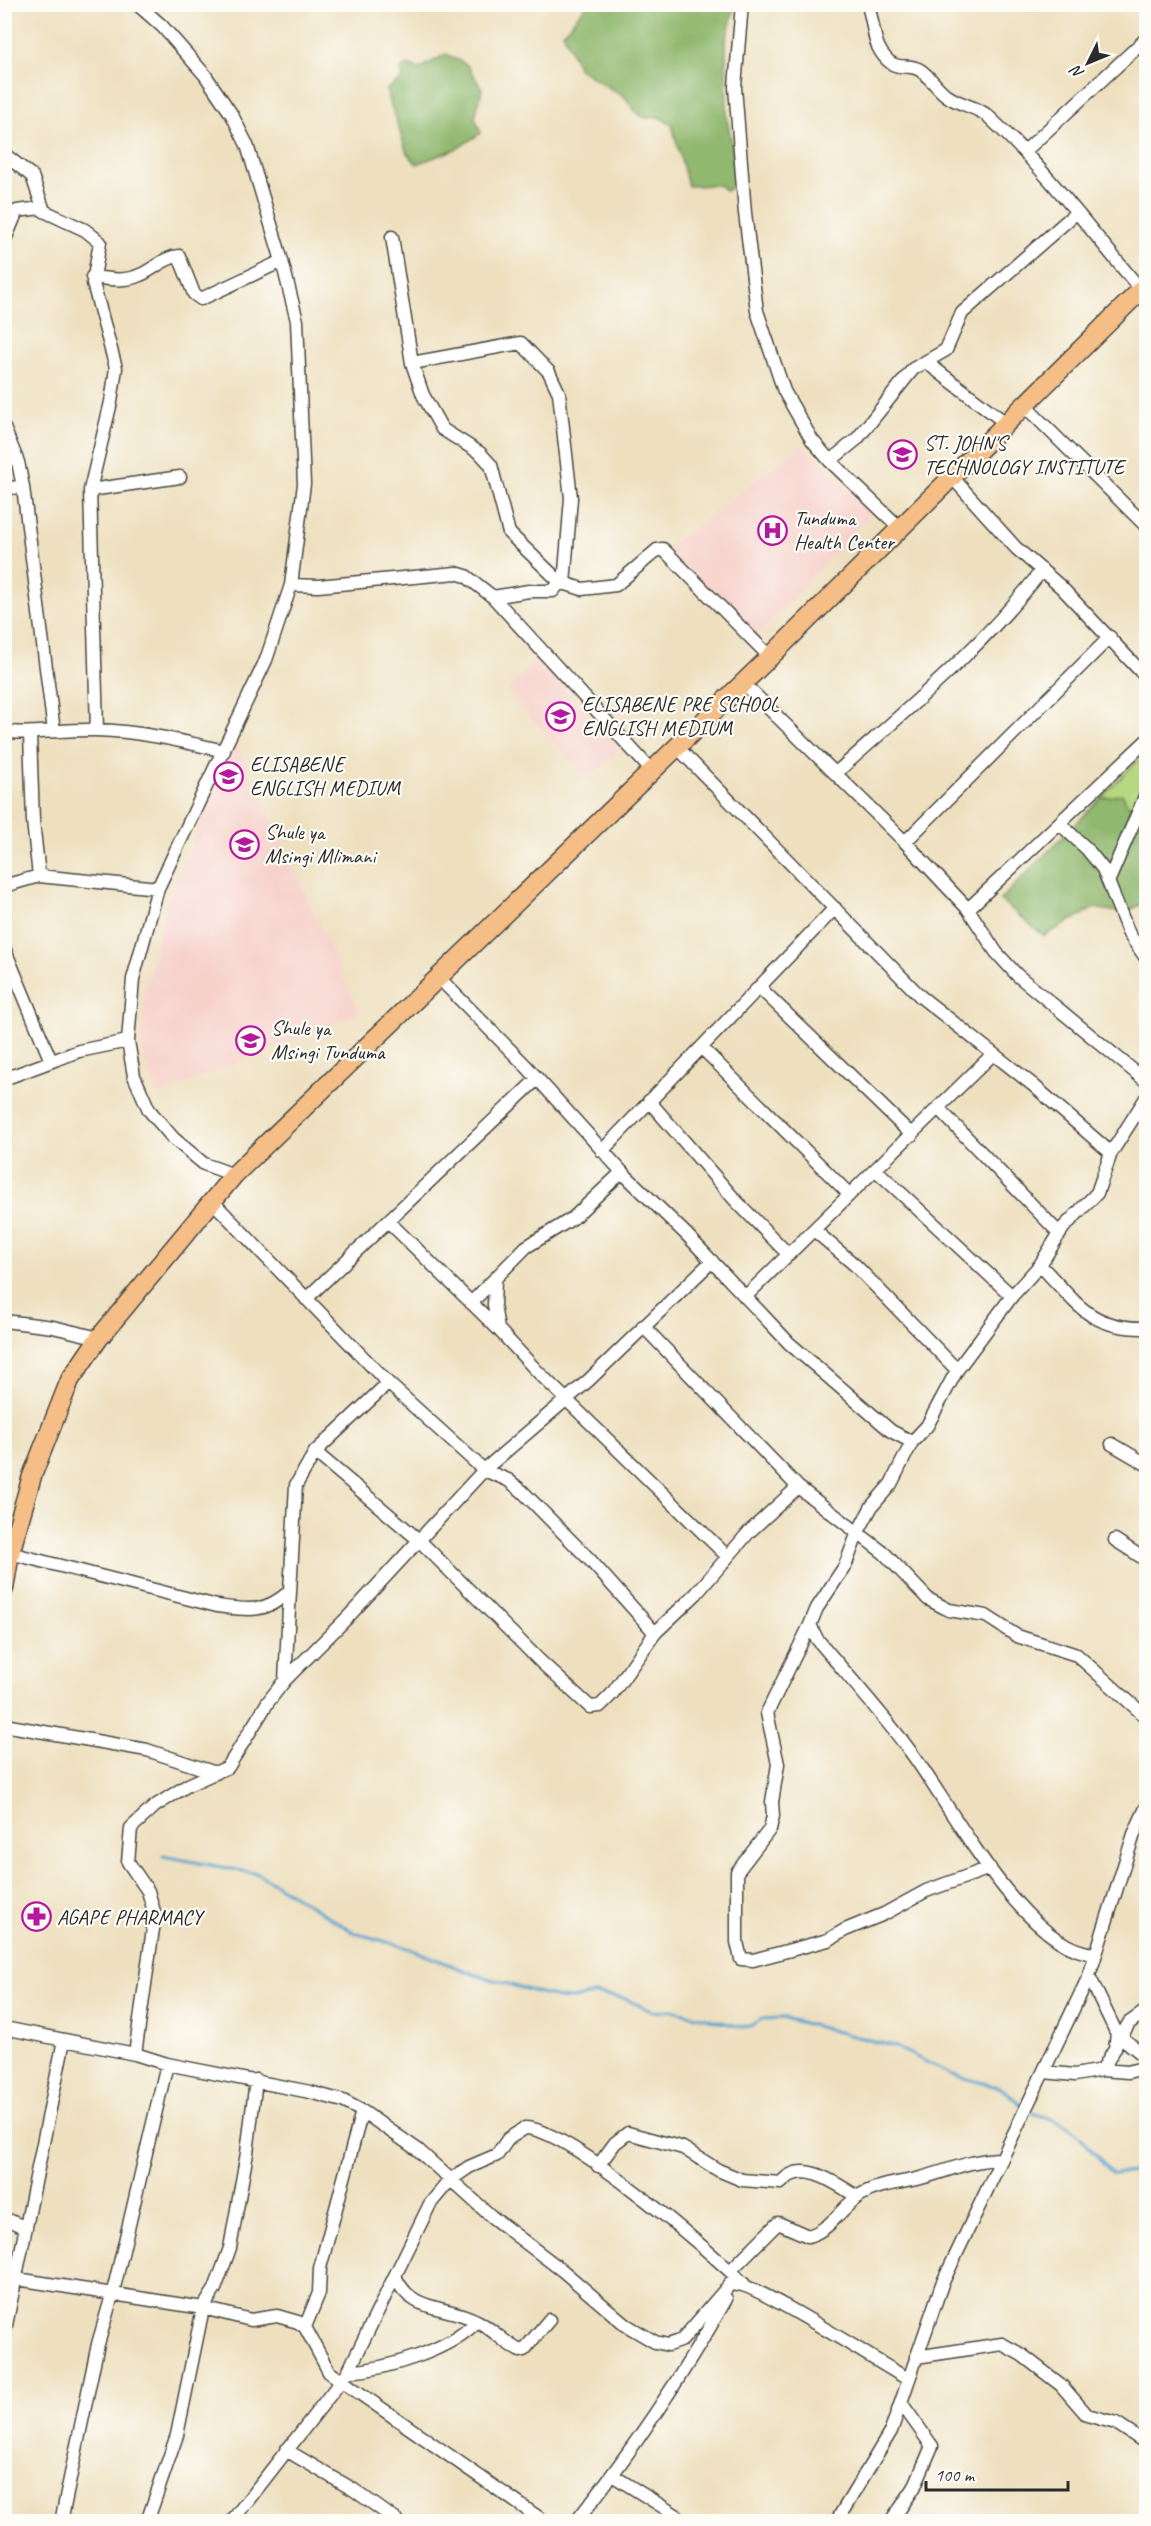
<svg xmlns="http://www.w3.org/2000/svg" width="1151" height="2526" viewBox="0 0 1151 2526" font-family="Caveat,sans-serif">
	<rect width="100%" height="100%" fill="#fdfcf7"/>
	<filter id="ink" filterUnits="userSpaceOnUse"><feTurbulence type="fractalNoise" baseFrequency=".0167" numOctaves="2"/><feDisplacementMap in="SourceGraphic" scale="12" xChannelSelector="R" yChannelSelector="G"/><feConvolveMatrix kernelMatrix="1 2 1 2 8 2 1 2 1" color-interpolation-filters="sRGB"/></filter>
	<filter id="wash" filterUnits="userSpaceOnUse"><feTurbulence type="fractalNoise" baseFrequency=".008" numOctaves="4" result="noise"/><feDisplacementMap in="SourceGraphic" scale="24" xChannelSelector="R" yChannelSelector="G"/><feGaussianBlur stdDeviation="1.35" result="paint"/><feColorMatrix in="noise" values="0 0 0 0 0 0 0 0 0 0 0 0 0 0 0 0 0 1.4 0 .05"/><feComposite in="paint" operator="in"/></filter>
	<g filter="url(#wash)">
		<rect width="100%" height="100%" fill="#eee0bf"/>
		<!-- built -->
		<path fill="#f7d0ca" d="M803,444L872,513L753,640L667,548Z
			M537,658L616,742L617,753L589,780L506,691Z
			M235,740L360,1013L159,1095L141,1051L144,994L166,904Z"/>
		<!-- green -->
		<path fill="#b6d880" stroke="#708256" stroke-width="1.5" d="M1146,752V812L1127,804L1100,799Z"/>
		<!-- forest -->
		<path fill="#90b86e" stroke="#5e724c" stroke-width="1.5" d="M587,5H735L726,40L727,119L739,182L726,191L719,185L688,186L672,125L659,117L645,118L635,112L626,98L579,69L563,33Z
			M446,54L467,65L482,89L475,117L481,133L458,148L417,164L407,153L386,90L403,78L401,69L407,65L419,69Z
			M1122,794L1127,804L1146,812V902L1124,913L1094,908L1044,936L1000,900L1100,799Z"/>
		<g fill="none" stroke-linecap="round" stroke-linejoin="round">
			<!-- stream -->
			<path stroke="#58a2d0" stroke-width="3" d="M163,1856L259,1874L355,1933L405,1947L476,1975L558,1998L573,1999L596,1994L611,1996L626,1999L653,2012L672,2010L742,2027L750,2026L762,2019L784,2018L896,2047L950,2074L1001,2088L1023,2106
				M1032,2113C1042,2116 1054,2119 1063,2124C1084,2134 1096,2159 1113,2174L1146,2171"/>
		</g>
	</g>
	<g filter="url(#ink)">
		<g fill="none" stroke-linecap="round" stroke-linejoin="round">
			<defs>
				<path id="minor" d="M137,4L162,26L205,75L232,115L247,145L282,261L297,321L304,484L291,585L266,660L158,888L133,979L128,1041L134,1076L149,1110L173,1138L204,1164L234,1175
					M742,4L735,87L745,213L757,311L784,391L812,440L830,461L900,528
					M867,4C874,19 872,39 881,52C896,75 906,61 920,70C930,77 937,88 946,95C960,106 978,106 990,118C1046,170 1092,232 1141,290
					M1024,152L1146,39
					M4,154L32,176L44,211L85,230L100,242L93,283L116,368L111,402L90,490L97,729
					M392,237L412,363L423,395L442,429L480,453L491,465L509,533L560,582L582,589L616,585L657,550L663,549L770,657
					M4,242L17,211L41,208
					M92,277C108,279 125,282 140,275C153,270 164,257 179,256L194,294L201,299L282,261
					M926,362L1007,424
					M412,363L521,343L549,372L559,393L571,498L564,584
					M1025,406L1146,526
					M4,428L18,462L23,487L54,731
					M830,461L857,439L913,369L946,350L962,313L1076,213
					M952,477L1016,548L1061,587L1146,677
					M4,488L23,487
					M90,490L180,477
					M291,585L318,586L456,573L466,576L493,597L651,770
					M493,597L529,591H553L560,582
					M742,682L905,842L968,909L996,952L1017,975L1146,1081
					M4,732C35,734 66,729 96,730C139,731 182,741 224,751
					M30,734L33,821L39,876
					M676,746L921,997L1033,1085L1111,1153
					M837,772C907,709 984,646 1042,570
					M1059,823L1087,849L1103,869L1129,934L1146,958
					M905,842L1110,637
					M1109,880L1146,794
					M4,886L39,876L158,888
					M968,909L1146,741
					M4,948L51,1061
					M439,978L526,1066L622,1172L687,1235L789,1343L891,1431L912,1442
					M759,987L912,1135
					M702,1048L849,1194
					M4,1079L79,1051L128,1041
					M649,1101L736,1201L787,1253
					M939,1109L1060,1234
					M602,1151L835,908
					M876,1170L1012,1296
					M213,1202L388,1383L315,1452L296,1485L285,1680
					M388,1221L498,1329L537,1371L727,1556
					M814,1230L856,1266L957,1370
					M1040,1265C1077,1303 1089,1329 1146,1328
					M495,1281L494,1305L498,1329
					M745,1297L993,1054
					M306,1299L537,1079
					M471,1303L526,1247L573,1218L622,1172
					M4,1321L53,1327L99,1338
					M643,1326L798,1487L884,1553L928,1599L949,1610L986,1616L1017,1636L1077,1655L1146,1717
					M388,1383L484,1470L508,1480L522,1491L590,1560L655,1633
					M1112,1444L1146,1464
					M315,1452L420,1541L540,1661L590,1707L600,1706L612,1694L655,1633L696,1594L749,1532L798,1487
					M1115,1540L1146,1560
					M10,1553L217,1606C248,1610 264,1614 289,1592
					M810,1625L767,1713L778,1764L772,1802L773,1816L770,1829L737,1872V1942L741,1959L753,1960L828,1940L845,1930L884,1914L926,1891L990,1868
					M4,1725L147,1750L216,1773
					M1096,1954C1025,1951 950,1804 910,1751C881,1712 848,1676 817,1639L810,1625L817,1608L845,1566L858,1532L872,1506L891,1484L912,1442L927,1426L957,1370L1012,1296L1040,1265L1063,1228L1097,1193L1111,1153L1146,1098
					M1089,1976L1117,2034L1115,2048L1102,2070
					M4,2028L135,2054L167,2064L310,2092L343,2101L362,2111L418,2150L492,2217L563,2271L626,2325L655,2342L668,2345L682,2340L731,2283L738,2284
					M1117,2034L1146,2057
					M1121,2037L1129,2023L1146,2011
					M135,2054L155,1915L148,1891L128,1862L131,1828L155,1806L188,1785L228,1767L268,1702L285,1680L348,1617L484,1470L589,1380L712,1261
					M1044,2072L1075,2075L1102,2070L1128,2072L1146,2067
					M598,2166L615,2143L628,2133L683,2148L718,2170L742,2180L781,2183C802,2157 836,2184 858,2197
					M4,2218L26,2228
					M730,2271L778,2223L808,2236C833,2229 841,2206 862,2194C880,2184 901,2183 921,2178C948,2171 972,2159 1002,2159
					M395,2276C411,2314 445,2304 477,2321C493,2329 504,2343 520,2351L524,2350L549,2320
					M17,2279L203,2308L251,2320L277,2316L298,2322L305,2327L329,2372L545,2522
					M736,2285C751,2280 884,2366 908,2379
					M305,2327L319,2293L320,2268L362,2111
					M4,2335L64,2040
					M916,2357L1002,2344L1022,2355L1061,2385L1087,2415L1116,2423L1146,2443
					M348,2372C387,2369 451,2350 477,2321
					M286,2450L354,2490L399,2522
					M612,2475L687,2522
					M61,2522L98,2344L113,2292L167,2064
					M147,2522L177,2435L203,2308L215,2289L230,2248L247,2153L256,2080
					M231,2522L348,2372L430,2204L450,2180L469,2167L497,2155L508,2139L525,2128C568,2128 708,2250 744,2284
					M576,2522C632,2451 682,2377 726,2299
					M836,2522L891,2431L942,2284L1089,1976L1134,1834L1146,1808
					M891,2522L914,2488L932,2446L902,2404"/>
				<path id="highway" d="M4,1589L10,1553L32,1476L70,1380L99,1338L234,1175L770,657L1146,285"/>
			</defs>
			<!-- minor casing -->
			<use href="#minor" stroke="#484641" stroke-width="15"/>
			<!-- highway casing -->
			<use href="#highway" stroke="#484641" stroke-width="21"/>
			<!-- minor -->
			<use href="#minor" stroke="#fff" stroke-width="12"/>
			<!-- highway -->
			<use href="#highway" stroke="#f6be87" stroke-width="18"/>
		</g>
	</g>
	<!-- icons -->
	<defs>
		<symbol id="university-ring" viewBox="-11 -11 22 22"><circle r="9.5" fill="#fdfcf7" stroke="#b5179e" stroke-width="1.5"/><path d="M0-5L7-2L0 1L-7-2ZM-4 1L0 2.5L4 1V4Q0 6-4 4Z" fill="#b5179e"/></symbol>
		<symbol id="hospital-ring" viewBox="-11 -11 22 22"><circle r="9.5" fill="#fdfcf7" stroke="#b5179e" stroke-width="1.5"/><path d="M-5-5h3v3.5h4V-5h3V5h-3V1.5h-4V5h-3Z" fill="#b5179e"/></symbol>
		<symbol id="school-ring" viewBox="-11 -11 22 22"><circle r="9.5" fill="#fdfcf7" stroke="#b5179e" stroke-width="1.5"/><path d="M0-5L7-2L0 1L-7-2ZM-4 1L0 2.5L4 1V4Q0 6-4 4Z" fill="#b5179e"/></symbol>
		<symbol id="pharmacy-ring" viewBox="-11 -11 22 22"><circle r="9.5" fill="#fdfcf7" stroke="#b5179e" stroke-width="1.5"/><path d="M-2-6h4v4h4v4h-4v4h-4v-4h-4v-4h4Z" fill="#b5179e"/></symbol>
	</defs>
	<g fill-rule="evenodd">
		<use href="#university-ring" x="886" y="438" width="33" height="33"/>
		<use href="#hospital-ring" x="756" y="514" width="33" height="33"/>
		<use href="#school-ring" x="544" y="700" width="33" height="33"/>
		<use href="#school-ring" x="212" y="760" width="33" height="33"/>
		<use href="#school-ring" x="228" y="828" width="33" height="33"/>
		<use href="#school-ring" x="234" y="1024" width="33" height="33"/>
		<use href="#pharmacy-ring" x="20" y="1900" width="33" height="33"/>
	</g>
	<g text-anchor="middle" stroke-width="4.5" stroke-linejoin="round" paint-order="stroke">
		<!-- poi labels -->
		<g font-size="21" fill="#2b2b2b" stroke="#fdfcf7" text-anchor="start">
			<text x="924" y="450">ST. JOHN'S<tspan x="924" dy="24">TECHNOLOGY INSTITUTE</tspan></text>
			<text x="794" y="525">Tunduma<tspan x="794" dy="24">Health Center</tspan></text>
			<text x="582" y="711">ELISABENE PRE SCHOOL<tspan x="582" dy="24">ENGLISH MEDIUM</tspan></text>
			<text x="250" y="771">ELISABENE<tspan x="250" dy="24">ENGLISH MEDIUM</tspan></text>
			<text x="265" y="839">Shule ya<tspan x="265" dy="24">Msingi Mlimani</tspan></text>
			<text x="271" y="1035">Shule ya<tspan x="271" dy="24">Msingi Tunduma</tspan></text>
			<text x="57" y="1924">AGAPE PHARMACY</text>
		</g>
	</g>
	<!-- margin -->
	<rect width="1151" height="2526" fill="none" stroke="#fdfcf7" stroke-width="24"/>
	<!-- north arrow -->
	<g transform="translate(1088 63) rotate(227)" stroke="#fdfcf7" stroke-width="4.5" paint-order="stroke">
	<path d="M0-4.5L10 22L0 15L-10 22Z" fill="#2b2b2b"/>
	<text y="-9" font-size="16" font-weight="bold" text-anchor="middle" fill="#2b2b2b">N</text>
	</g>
	<!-- scale -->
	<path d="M926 2481v9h142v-9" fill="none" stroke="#2b2b2b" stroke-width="3"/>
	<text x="935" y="2481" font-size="18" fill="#2b2b2b" stroke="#fdfcf7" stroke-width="4.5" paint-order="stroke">100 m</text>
</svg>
